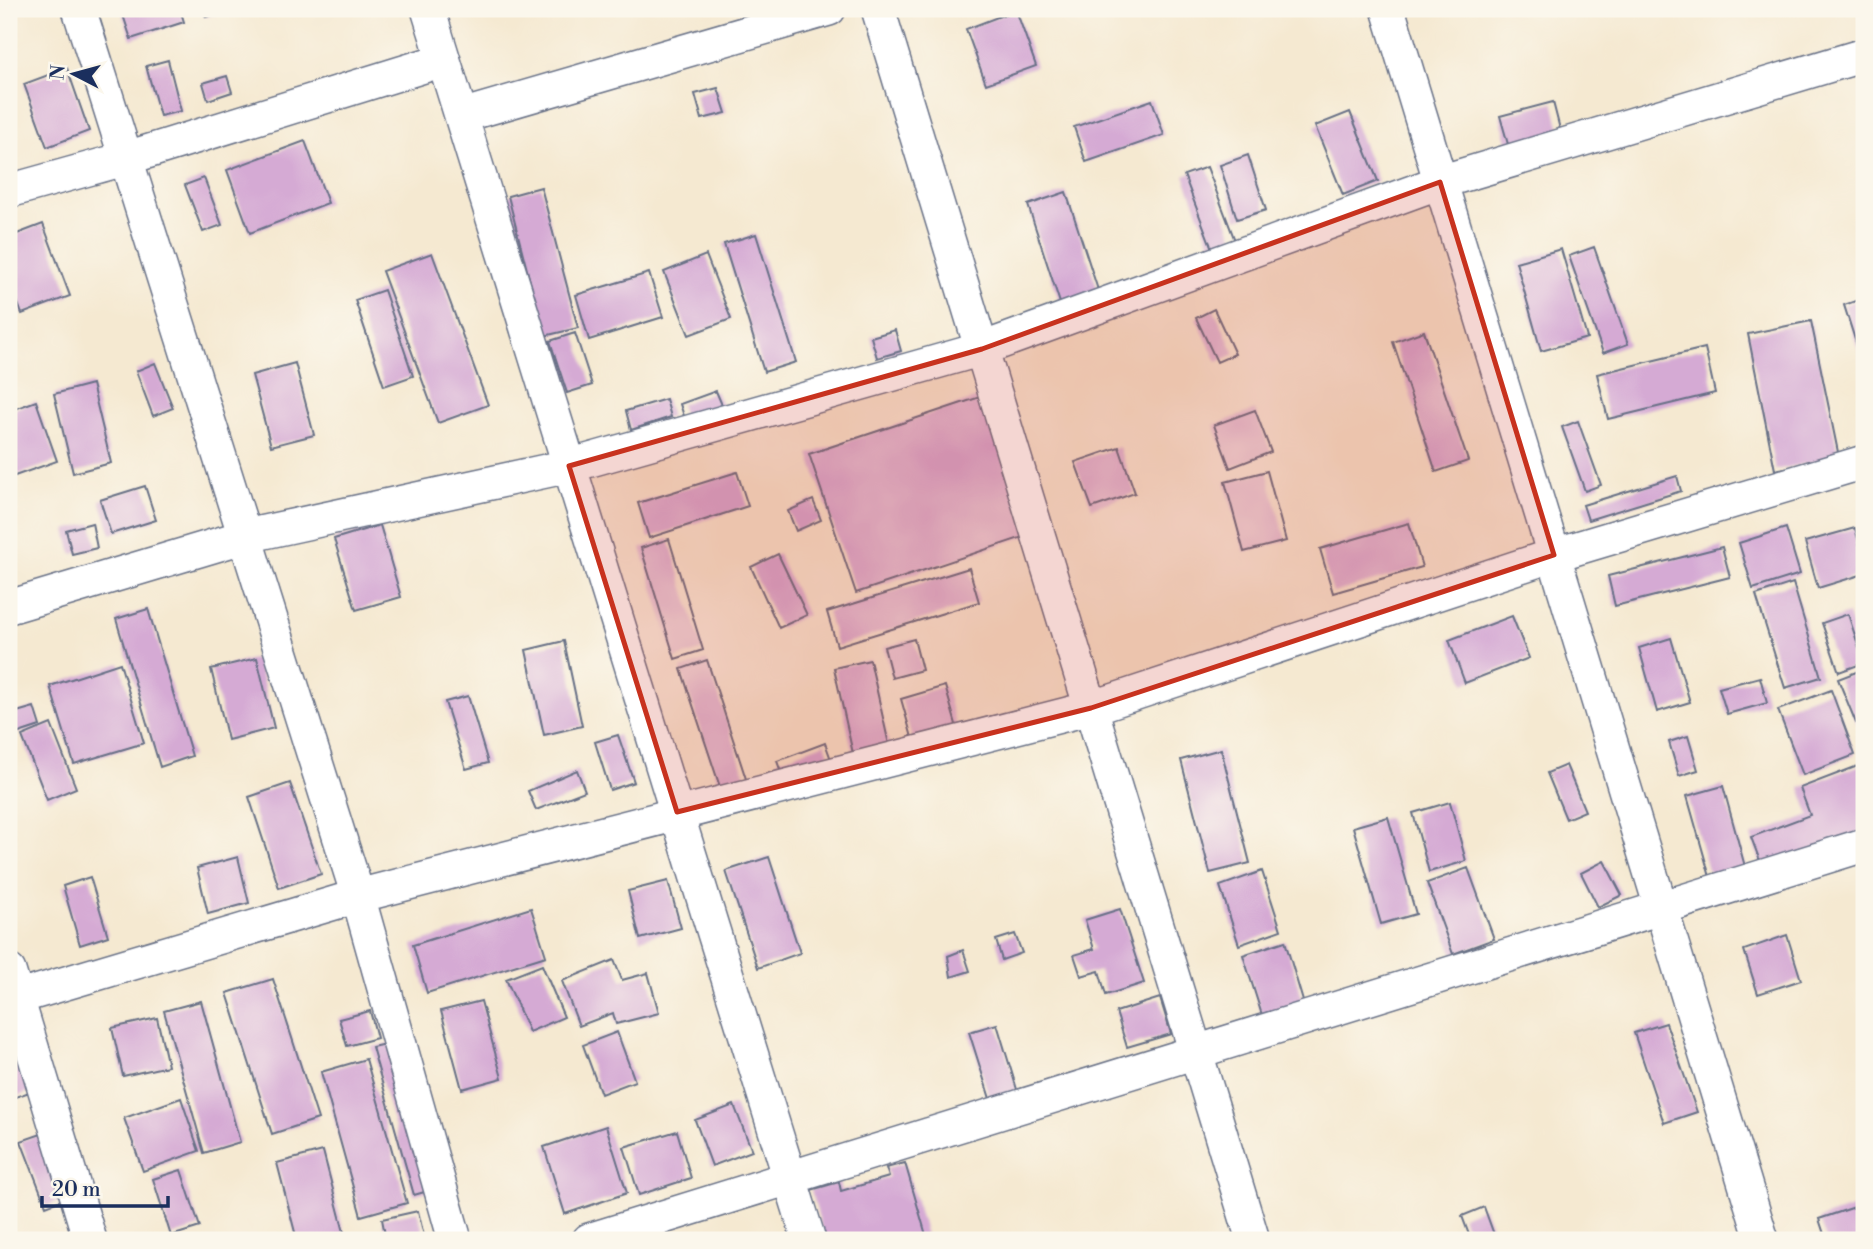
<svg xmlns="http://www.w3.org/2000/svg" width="1873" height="1249" viewBox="0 0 1873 1249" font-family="'Libre Bodoni',serif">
	<rect width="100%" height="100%" fill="#fbf7ec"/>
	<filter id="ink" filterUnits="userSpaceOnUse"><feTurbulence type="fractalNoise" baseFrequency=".0143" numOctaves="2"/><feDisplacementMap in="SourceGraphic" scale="14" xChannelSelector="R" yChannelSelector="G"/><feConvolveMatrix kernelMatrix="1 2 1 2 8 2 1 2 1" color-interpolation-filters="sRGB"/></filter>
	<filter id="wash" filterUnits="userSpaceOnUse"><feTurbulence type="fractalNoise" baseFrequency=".00686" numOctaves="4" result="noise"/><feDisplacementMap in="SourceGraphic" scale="28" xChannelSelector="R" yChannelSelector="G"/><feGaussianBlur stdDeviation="1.57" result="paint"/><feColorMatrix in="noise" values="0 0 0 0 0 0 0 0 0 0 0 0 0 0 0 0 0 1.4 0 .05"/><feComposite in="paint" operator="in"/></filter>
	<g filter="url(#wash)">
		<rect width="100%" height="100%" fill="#f5e9d1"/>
		<g id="blocks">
			<!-- building -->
			<path fill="#d5aad4" d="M121,9H180L184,22L131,39Z
				M203,9H230L206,17Z
				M1016,10L1036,66L986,84L966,29Z
				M168,60L181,111L160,116L146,66Z
				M67,68L89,131L47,147L24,84Z
				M227,76L232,92L208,100L203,83Z
				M718,88L726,113L702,119L695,94Z
				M1152,100L1164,135L1086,162L1074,127Z
				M1553,102L1563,141L1511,155L1500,116Z
				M1350,112L1378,181L1343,195L1315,126Z
				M305,141L328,203L250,233L227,170Z
				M1248,155L1266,210L1237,219L1220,165Z
				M1207,167L1237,246L1214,254L1184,175Z
				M204,178L222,225L203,232L185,185Z
				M541,187L578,328L544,336L508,196Z
				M1066,192L1098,290L1060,303L1028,205Z
				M43,224L70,296L22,314L9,279V237Z
				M756,234L796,362L764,372L724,244Z
				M1594,247L1628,344L1603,353L1569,256Z
				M1561,249L1587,338L1541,351L1516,262Z
				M432,253L488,405L438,423L382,271Z
				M706,255L731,319L689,335L664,272Z
				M649,273L663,317L589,340L576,295Z
				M384,290L413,376L384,386L355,300Z
				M1864,298V368L1844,305Z
				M1214,309L1235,354L1217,362L1196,318Z
				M1811,321L1839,457L1775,470L1748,334Z
				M895,330L901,351L877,358L871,337Z
				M1424,331L1468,461L1436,472L1393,342Z
				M575,333L592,385L567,393L550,341Z
				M1705,348L1715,393L1608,419L1597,374Z
				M155,363L173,408L153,416L136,371Z
				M295,363L314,435L271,446L252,375Z
				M92,384L111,463L73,473L54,394Z
				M716,391L722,405L685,419L680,404Z
				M983,396L1029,535L856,593L809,454Z
				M666,399L671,417L631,430L626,411Z
				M36,401L57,461L9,478V411Z
				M1255,410L1271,452L1230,468L1214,425Z
				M1578,421L1601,485L1585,491L1562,427Z
				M1119,447L1135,493L1092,508L1075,462Z
				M1267,471L1286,541L1244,552L1225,482Z
				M737,472L748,506L649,538L638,503Z
				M1677,476L1681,491L1588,520L1583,505Z
				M145,486L156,520L111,534L100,500Z
				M813,500L821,520L796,531L788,511Z
				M92,523L97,548L72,554L66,530Z
				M1409,523L1422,567L1333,593L1320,549Z
				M380,525L401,597L356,610L334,539Z
				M1786,528L1800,574L1753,589L1739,543Z
				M1855,528L1864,560V574L1818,588L1805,542Z
				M669,539L703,650L675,659L641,548Z
				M1722,547L1730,577L1615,606L1608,576Z
				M778,554L807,615L779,628L751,567Z
				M969,568L979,602L837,646L827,612Z
				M1793,583L1821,677L1785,688L1756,595Z
				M148,609L192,756L160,767L116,619Z
				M1848,614L1864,663L1839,672L1822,623Z
				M1512,616L1529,658L1465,683L1449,640Z
				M1671,638L1690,702L1657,712L1639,648Z
				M914,639L922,670L892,678L884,647Z
				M564,641L582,726L544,735L526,650Z
				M257,658L274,728L228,740L211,669Z
				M707,660L749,788L723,796L681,669Z
				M870,660L890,749L854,758L834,668Z
				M120,663L144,743L74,764L50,686Z
				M1864,669V720L1856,723L1838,679Z
				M1760,677L1767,703L1727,714L1719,688Z
				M945,686L957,728L913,741L901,699Z
				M1831,690L1855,755L1803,775L1778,710Z
				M468,696L488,763L466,769L445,702Z
				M34,707L40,726L16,734L10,714Z
				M51,724L76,788L47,800L22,736Z
				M618,735L634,782L610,790L595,742Z
				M1688,736L1698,770L1679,776L1669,742Z
				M825,743L833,765L785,783L777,761Z
				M1221,749L1250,863L1210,873L1181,760Z
				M1863,764L1864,831L1763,869L1751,837L1810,815L1800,788Z
				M1566,765L1585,811L1566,819L1547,773Z
				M577,770L585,791L536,810L528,791Z
				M290,783L321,874L279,888L249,797Z
				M1723,786L1747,874L1712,884L1687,796Z
				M1450,802L1466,861L1429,872L1413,813Z
				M1388,817L1416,914L1381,924L1353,827Z
				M238,857L249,903L208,914L197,868Z
				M769,857L800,953L758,968L726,871Z
				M1604,861L1622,895L1598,907L1581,873Z
				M1468,868L1494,939L1453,954L1427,883Z
				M1262,871L1281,930L1239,945L1220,886Z
				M90,877L108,936L80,945L63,886Z
				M668,881L681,928L640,939L628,891Z
				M531,908L546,956L427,993L413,945Z
				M1120,909L1144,983L1106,995L1099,971L1081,976L1074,955L1094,949L1085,920Z
				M1015,934L1022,953L1002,960L996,940Z
				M1787,935L1801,980L1758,994L1744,950Z
				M1285,941L1308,1018L1267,1031L1243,955Z
				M963,950L970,971L951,977L948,956Z
				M614,960L622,980L648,973L659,1013L616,1024L613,1013L579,1026L562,981Z
				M542,965L564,1017L529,1032L506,979Z
				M273,979L318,1119L272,1134L227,993Z
				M1160,998L1171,1034L1127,1047L1116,1012Z
				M201,1001L240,1142L204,1153L164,1011Z
				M481,1001L502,1078L462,1089L441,1011Z
				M370,1011L377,1038L347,1046L339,1019Z
				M157,1018L168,1066L123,1076L112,1028Z
				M1666,1023L1697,1112L1664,1123L1634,1033Z
				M997,1024L1019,1096L992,1105L969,1032Z
				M617,1032L635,1081L601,1094L583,1045Z
				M394,1042L435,1189L414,1195L372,1047Z
				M23,1054L35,1090L10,1099L9,1058Z
				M366,1059L407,1203L361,1216L321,1072Z
				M181,1098L199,1151L143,1171L124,1118Z
				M734,1105L752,1151L712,1166L695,1120Z
				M606,1126L627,1193L565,1214L544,1147Z
				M677,1131L691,1178L639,1195L624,1147Z
				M47,1132L72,1196L46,1206L21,1141Z
				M323,1151L346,1240H297L277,1163Z
				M905,1163L926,1235L909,1240H825L811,1190L839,1182L841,1191L889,1177L886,1168Z
				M181,1170L200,1227L171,1236L153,1179Z
				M1864,1204V1240H1826L1819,1219Z
				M1484,1207L1496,1240H1471L1462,1216Z
				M418,1211L425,1240H386L382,1219Z
				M41,1234L43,1240H19L18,1239Z"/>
		</g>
	</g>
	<g filter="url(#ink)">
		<use href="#blocks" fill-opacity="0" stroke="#677086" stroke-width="2"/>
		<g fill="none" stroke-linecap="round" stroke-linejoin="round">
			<defs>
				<path id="minor" d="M79,9L358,896L455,1240
					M428,9L809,1240
					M878,9L1253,1240
					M1388,9L1762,1240
					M461,116L829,9
					M9,191L124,159L443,60
					M9,607L246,536L569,466L982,349L1440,182L1864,55
					M9,971L90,1240
					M9,1000L358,896L1091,708L1554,555L1864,462
					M589,1240L1864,845"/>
			</defs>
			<!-- minor casing -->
			<use href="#minor" stroke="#677086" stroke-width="36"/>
			<!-- minor -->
			<use href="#minor" stroke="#fff" stroke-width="33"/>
		</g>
	</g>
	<!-- marked area -->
	<path fill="#c8321e" fill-opacity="0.2" stroke="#c8321e" stroke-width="5" stroke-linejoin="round" d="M1440,182L1554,555L1091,708L677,812L569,466L982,349Z"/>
	<!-- margin -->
	<rect width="1873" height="1249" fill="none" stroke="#fbf7ec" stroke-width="35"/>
	<!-- north arrow -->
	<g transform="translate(74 74) rotate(276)" stroke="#fbf7ec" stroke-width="5" paint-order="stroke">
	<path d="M0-5L12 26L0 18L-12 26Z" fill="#1b2f5e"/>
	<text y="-10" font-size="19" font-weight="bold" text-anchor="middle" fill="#1b2f5e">N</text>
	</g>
	<!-- scale -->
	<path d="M42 1196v10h126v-10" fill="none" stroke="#1b2f5e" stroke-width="3.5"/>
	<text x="52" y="1196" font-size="21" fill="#1b2f5e" stroke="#fbf7ec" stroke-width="5" paint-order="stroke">20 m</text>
</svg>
